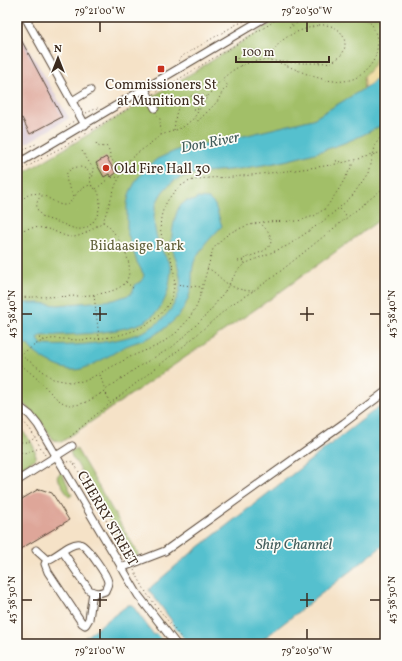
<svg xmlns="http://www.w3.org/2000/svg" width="402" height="661" viewBox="0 0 402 661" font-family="Vollkorn,serif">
	<rect width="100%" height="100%" fill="#fdfcf7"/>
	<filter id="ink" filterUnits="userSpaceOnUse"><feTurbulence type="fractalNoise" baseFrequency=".025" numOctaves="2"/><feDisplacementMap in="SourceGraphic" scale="8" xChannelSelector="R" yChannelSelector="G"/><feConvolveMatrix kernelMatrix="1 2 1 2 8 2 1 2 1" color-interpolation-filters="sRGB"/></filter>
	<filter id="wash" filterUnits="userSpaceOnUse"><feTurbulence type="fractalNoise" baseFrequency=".012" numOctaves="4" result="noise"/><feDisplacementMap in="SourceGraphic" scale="16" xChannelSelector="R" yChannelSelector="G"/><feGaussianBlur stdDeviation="0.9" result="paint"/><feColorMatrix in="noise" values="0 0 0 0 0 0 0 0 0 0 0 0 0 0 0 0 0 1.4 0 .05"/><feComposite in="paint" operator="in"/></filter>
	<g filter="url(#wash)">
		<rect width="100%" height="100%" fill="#f5e2c7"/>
		<!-- industrial -->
		<path fill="#d1bdcc" d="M17,29L69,118L17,149Z"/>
		<!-- green -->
		<path fill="#a2bf67" stroke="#6e7442" d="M282,17H385V216L269,300L63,441L61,442L56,440L54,441C44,425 34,409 17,400V177L197,70Z
			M17,426C25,433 38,447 35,459L17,470Z
			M76,448L139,555L131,559L76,462L73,459L70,452Z
			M62,472L72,495L69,497L57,477L58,475Z"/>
		<!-- sand -->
		<path fill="#eeda9e" stroke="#94825e" d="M382,50H385C385,55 386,60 385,64C383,74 372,84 363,89L364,84L363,77C371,70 376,62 379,51Z"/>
		<!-- water -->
		<path fill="#54c0ce" stroke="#487576" d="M385,65V123C352,143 313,155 275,163C263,165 251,167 239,169C218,172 185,170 169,185C151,201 151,225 160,246C163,254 170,262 171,270C171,273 170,277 170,279C168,299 158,317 139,324C108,335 72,334 40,336L38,339L42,345C71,347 132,343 155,325C167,317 178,302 180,287C182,272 175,260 172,246C170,238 175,214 179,207C181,205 184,203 186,201H193L197,198L209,199L215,205L222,226C212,237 200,248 194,262C192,269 192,276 192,283C191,292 187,303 182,311C175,321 164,329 154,335C146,340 135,342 126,346C113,353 88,370 74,370C60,370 35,356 28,345L17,343V303H39L58,305L114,300L131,294L136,284L142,281L144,275L137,262L127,232V204L130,192L137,179L146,168L157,159L184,147L215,143L313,119L370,85L379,75Z
			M385,402V544L257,644H76L128,605H132L154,635L171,622L172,621L149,590L151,587L185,558Z"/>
		<!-- pier -->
		<path fill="#f5e2c7" d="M157,604L188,644H165L155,632L170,621Z"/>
		<g id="blocks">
			<!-- building -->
			<path fill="#dea699" d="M17,32L62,117L30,134L22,118L17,120Z
				M106,157L116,173L111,177L109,174L104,177L96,163Z
				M40,489L52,493L69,520L17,551V502L37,490Z"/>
		</g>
	</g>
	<g filter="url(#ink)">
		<use href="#blocks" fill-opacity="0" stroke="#574637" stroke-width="1"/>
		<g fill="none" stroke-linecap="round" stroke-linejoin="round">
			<defs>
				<path id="minor" d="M25,17L85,125
					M145,89L155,108
					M72,101L90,90
					M17,164L266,17
					M17,405L30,415L38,425L138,595L176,644
					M17,481L72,446
					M36,550L47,560C57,557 70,542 80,544C87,546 107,575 108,582C108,586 106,588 105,591C98,594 95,593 89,590L63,552
					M47,560L45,564L48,572L82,623L85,625L86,624L89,619L93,592
					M121,568L165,551L344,423L385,392"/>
			</defs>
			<!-- minor casing -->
			<use href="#minor" stroke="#574637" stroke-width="9"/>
			<!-- path -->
			<path stroke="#574637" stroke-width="1" stroke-dasharray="1 3" stroke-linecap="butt" d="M287,17L292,25
				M364,17L367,18
				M319,25C332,24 344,29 345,44C345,48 344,52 341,55C339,58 334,61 331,62C319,64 281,63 269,60C278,36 297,31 319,25Z
				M289,28L307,17
				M237,58L241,66
				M178,61L184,55L237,24L245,21
				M280,63C304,72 338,92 362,74C368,69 374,62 376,54C380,42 375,27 367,17
				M154,94L270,24L279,17
				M193,109H198
				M86,113L98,108
				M158,115L160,119L161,135
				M194,119L198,121L217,102L223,91L228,86L222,79
				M66,127L75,120
				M174,130C175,124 175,117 177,111C181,99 196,90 207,97
				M96,143C100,150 102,145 108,147L111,158L114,163L119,164L124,168
				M82,151L94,170L92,179
				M17,154L30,146L36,144
				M47,155L63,147L143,100
				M332,160L342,162
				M17,173L44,157
				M96,189L109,178L119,177
				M74,196L67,182L66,175C70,166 83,164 89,172C92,176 89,182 92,186C93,188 96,189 97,190C103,200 99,217 91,224C81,234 71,227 60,223C55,221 50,220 45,218C36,213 34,203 41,196H44C49,198 54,202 59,204C71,209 73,195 81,189C83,188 87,186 90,185L92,186
				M339,209L347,216
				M17,212C20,198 29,190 43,195
				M17,227L20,231
				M17,233C26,227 40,226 51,230C57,232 65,237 72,237C83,237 94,227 103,222L116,184L130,159L161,135L182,128L194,118C212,88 230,60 269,60
				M238,261L244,260
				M244,263V259C254,253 278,252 269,233C267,229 263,227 261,223
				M207,268C218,273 221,281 230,285C236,289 246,291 253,291
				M232,279L238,270L244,264L287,246L322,222L339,208L353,195L368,173L374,147L379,139L385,134
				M126,282L134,289
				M175,284L201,287
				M94,295L99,337
				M17,298C42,295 101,300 120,287C129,282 131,270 128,260C123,246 115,230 103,222
				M39,338L44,340
				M17,353L35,365L53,379L69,382L85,381L132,356L159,345L176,333L187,321L197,306L213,249L222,239L231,232L246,226L262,222L298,221L314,216L326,208L339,189L352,166V162
				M19,354C29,351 36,342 46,340C55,337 69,340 79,340C109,339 149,333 167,306C177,291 176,270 169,254C167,248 163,243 162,237C157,219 164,201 178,188C182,185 188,181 194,180C207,177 220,178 233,177C261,174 289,171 317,167C342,164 362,158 385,151
				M17,363C23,366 27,370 32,374C58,397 63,419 100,394
				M100,375L109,402
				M111,386L141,365L171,348L186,335L210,311L225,291
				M17,415L30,429L45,455
				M70,437L93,417L185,345L232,304L253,291L272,278L385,187
				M17,442H28L35,438
				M17,451L24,453L37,449
				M68,462L71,461L74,463L128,559
				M134,570L147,594L186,644"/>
			<!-- minor -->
			<use href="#minor" stroke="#fff" stroke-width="7"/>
			<!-- path-bridge -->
			<path stroke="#574637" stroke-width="1" stroke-dasharray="1 3" stroke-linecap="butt" d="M225,291L232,279
				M100,394L111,386"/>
		</g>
	</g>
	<!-- ticks -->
	<path fill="none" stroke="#3b2a1e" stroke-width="1.5" d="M100,22V32M307,22V32M100,307V321M307,307V321M22,314H32M93,314H107M300,314H314M370,314H380M100,593V607M307,593V607M22,600H32M93,600H107M300,600H314M370,600H380M100,629V639M307,629V639"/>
	<!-- markers -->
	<g fill="#c8321e" stroke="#fdfcf7" stroke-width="1.5">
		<rect x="157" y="65" width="8" height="8" rx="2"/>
		<circle cx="106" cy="168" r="4"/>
	</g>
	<g text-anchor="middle" stroke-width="3.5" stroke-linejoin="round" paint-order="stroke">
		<!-- poi labels -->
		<g font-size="14" fill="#3b2a1e" stroke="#fdfcf7">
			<text x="161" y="89">Commissioners St<tspan x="161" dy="16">at Munition St</tspan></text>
			<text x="114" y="173" text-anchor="start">Old Fire Hall 30</text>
		</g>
		<!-- park labels -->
		<g font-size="14" fill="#5f5e38" stroke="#fdfcf7">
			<text x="137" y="250">Biidaasige Park</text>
		</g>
		<!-- street labels -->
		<g font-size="14" fill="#3b2a1e" stroke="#fdfcf7">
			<text transform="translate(108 518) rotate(60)" y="5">CHERRY STREET</text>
		</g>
		<!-- water labels -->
		<g font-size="15" font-style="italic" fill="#445e5c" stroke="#fdfcf7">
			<text transform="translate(210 142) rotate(-11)" y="5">Don River</text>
			<text x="294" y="549">Ship Channel</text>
		</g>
	</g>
	<!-- margin -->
	<rect width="402" height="661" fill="none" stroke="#fdfcf7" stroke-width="44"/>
	<!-- north arrow -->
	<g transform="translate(58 58)" stroke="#fdfcf7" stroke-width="3" paint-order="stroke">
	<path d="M0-3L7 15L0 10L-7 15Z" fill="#3b2a1e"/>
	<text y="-6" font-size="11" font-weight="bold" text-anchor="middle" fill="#3b2a1e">N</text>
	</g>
	<!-- scale -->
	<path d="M236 56v6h93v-6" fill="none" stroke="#3b2a1e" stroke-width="2"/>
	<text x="242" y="56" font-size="12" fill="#3b2a1e" stroke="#fdfcf7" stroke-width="3" paint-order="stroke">100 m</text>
	<rect x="22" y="22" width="358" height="617" fill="none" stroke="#3b2a1e" stroke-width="1.5"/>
	<g font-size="10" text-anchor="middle" fill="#3b2a1e">
		<text x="100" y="14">79°21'00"W</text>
		<text x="307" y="14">79°20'50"W</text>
		<text transform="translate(11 314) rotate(-90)" y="4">43°38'40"N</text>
		<text transform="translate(391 314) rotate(-90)" y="4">43°38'40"N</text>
		<text transform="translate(11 600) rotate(-90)" y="4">43°38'30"N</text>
		<text transform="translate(391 600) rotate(-90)" y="4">43°38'30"N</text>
		<text x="100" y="654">79°21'00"W</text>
		<text x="307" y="654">79°20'50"W</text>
	</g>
</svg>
